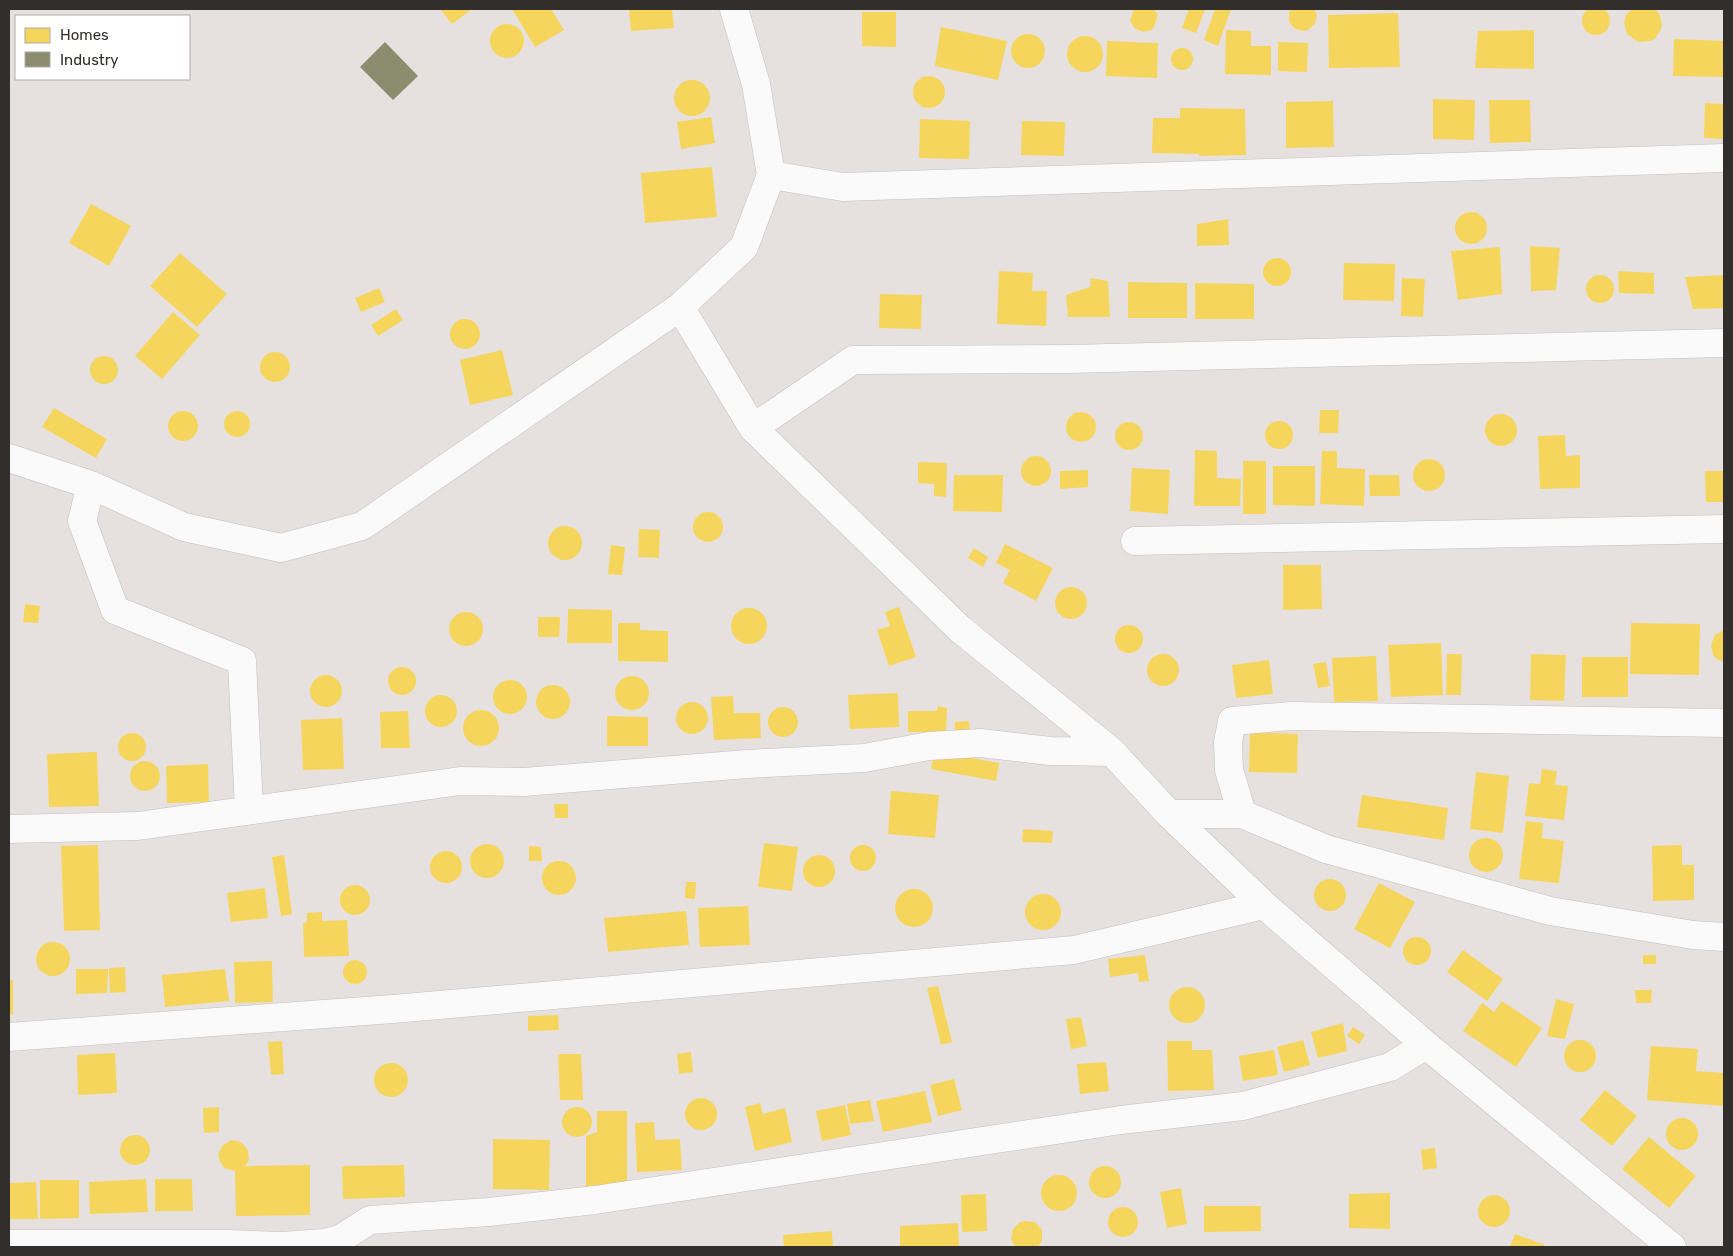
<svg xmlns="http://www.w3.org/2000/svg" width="1733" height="1256" viewBox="0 0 1733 1256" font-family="Rubik,sans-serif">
	<rect width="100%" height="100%" fill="#e6e1de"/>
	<!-- homes -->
	<path fill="#f6d55c" d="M1582 21a14 14 0 1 1 28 0a14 14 0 1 1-28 0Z
		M440,9H472L452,24Z
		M512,9H551L564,30L535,47Z
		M629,9H672L674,28L631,31Z
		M1134,9H1154L1158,15L1154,27L1151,30L1143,32L1134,28L1130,20Z
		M1189,9H1205L1196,33L1182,28Z
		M1215,9H1231L1218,46L1204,40Z
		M1291,9H1314L1317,15L1315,24L1308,30L1304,31L1295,29L1289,22V13Z
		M1632,9H1655L1659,13L1662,24L1661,29L1655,39L1650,41L1638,42L1627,34L1624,22L1626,15Z
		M862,12H896V47L862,46Z
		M1398,13L1400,67L1329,68L1328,15Z
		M490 41a17 17 0 1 1 34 0a17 17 0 1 1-34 0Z
		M941,27L1007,41L998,80L935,66Z
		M1226,30L1251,31V46H1271V75L1225,74Z
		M1534,30V69L1475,68L1478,31Z
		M1011 51a17 17 0 1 1 34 0a17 17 0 1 1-34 0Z
		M1067 54a18 18 0 1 1 36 0a18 18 0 1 1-36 0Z
		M1674,39L1724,41V77L1673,76Z
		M1107,41L1158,43L1157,78L1106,76Z
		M1278,42L1308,43L1307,72L1278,71Z
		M1171 59a11 11 0 1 1 22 0a11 11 0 1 1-22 0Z
		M913 92a16 16 0 1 1 32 0a16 16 0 1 1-32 0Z
		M674 98a18 18 0 1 1 36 0a18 18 0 1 1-36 0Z
		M1433,99L1475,100L1474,140L1433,139Z
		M1489,100H1530L1531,142L1490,143Z
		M1333,101L1334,147L1286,148V102Z
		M1705,103L1724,104V139L1704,138Z
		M1180,108L1245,109L1246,155L1199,156V154L1152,153L1153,118H1180Z
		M711,117L715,143L681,149L677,122Z
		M920,119L970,121L969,159L919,158Z
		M1022,121L1065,122L1064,156L1021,155Z
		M712,167L717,217L645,223L641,173Z
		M91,204L131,226L109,266L69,243Z
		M1455 228a16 16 0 1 1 32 0a16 16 0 1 1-32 0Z
		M1228,219L1229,245L1197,246V224Z
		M1530,246L1560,248L1556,290L1531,291Z
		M1500,247L1502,294L1458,300L1451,251Z
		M180,253L227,294L197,327L150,286Z
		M1263 272a14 14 0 1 1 28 0a14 14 0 1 1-28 0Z
		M1344,263L1395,264L1394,301L1343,300Z
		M999,271L1033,273L1032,291H1047L1046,326L997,324Z
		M1618,271L1654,273V294L1619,293Z
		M1586 289a14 14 0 1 1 28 0a14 14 0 1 1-28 0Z
		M1724,275V308L1693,309L1685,277Z
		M1091,278L1108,281L1110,317H1068L1066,295L1090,287Z
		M1402,278L1425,279L1423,317L1401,316Z
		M1128,282L1187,283V318H1128Z
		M1195,283L1254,284V319H1195Z
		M379,288L385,302L361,312L355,298Z
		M880,294L922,295L921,329L879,328Z
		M396,309L403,320L378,336L371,325Z
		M173,312L200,335L162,379L135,356Z
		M450 334a15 15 0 1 1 30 0a15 15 0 1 1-30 0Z
		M502,350L513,395L470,405L460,360Z
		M260 367a15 15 0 1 1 30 0a15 15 0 1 1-30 0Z
		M90 370a14 14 0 1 1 28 0a14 14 0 1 1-28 0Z
		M54,408L107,439L96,458L42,427Z
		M1320,410H1339L1338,433H1319Z
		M224 424a13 13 0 1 1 26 0a13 13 0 1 1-26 0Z
		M168 426a15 15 0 1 1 30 0a15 15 0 1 1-30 0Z
		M1066 427a15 15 0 1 1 30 0a15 15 0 1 1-30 0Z
		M1485 430a16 16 0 1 1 32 0a16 16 0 1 1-32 0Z
		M1265 435a14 14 0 1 1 28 0a14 14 0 1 1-28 0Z
		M1115 436a14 14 0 1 1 28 0a14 14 0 1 1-28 0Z
		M1565,435L1566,456L1580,455V488L1540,489L1538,436Z
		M1195,450L1217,451V478L1241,479L1240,506H1194Z
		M1322,451H1337V468L1365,469L1364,506L1320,504Z
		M1021 471a15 15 0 1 1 30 0a15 15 0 1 1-30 0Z
		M1413 475a16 16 0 1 1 32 0a16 16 0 1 1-32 0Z
		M1243,461H1266V514H1243Z
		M918,462L947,463L946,497L934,496V484L918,483Z
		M1273,466H1315V506L1273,505Z
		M1132,468L1170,470L1168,514L1130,511Z
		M1088,470V487L1060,489V471Z
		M1705,471H1724V502H1706Z
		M954,475H1003L1002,512L953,511Z
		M1369,475H1399L1400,496H1370Z
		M693 527a15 15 0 1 1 30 0a15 15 0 1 1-30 0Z
		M548 543a17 17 0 1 1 34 0a17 17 0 1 1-34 0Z
		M639,529L660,530L659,558L638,557Z
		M1005,544L1053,568L1036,601L1003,583L1010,570L996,563Z
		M611,545L625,547L622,575L608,574Z
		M974,548L988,557L983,567L968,558Z
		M1283,565H1321L1322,609L1283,610Z
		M1055 603a16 16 0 1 1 32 0a16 16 0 1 1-32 0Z
		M25,604L40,606L38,623L23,622Z
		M899,607L916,657L889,666L877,630L890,626L885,612Z
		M731 626a18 18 0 1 1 36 0a18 18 0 1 1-36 0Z
		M568,609L612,610V643H567Z
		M449 629a17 17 0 1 1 34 0a17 17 0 1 1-34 0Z
		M538,617H560L559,637H538Z
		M618,623H640V630L668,631V662L618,661Z
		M1631,623L1700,624L1699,675L1630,674Z
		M1115 639a14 14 0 1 1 28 0a14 14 0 1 1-28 0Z
		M1724,630V662L1717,659L1713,655L1711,645L1715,635Z
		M1441,643L1443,695L1391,697L1388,645Z
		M1147 670a16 16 0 1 1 32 0a16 16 0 1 1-32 0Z
		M1447,654H1462L1461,695H1446Z
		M1531,654L1566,655L1564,701L1530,700Z
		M1376,656L1378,701L1334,702L1332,658Z
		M1582,657H1628V697H1582Z
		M1269,660L1273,694L1236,698L1232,665Z
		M1326,662L1330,686L1318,688L1313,664Z
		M388 681a14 14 0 1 1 28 0a14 14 0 1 1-28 0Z
		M310 691a16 16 0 1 1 32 0a16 16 0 1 1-32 0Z
		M615 693a17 17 0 1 1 34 0a17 17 0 1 1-34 0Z
		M493 697a17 17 0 1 1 34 0a17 17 0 1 1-34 0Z
		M536 702a17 17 0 1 1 34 0a17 17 0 1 1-34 0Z
		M898,693L899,727L850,729L848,695Z
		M425 711a16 16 0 1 1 32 0a16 16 0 1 1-32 0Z
		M733,696L734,713H760L761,738L714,740L711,697Z
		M676 718a16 16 0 1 1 32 0a16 16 0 1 1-32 0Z
		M938,706L947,708L946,732H908V711H937Z
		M768 722a15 15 0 1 1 30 0a15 15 0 1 1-30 0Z
		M463 728a18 18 0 1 1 36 0a18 18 0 1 1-36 0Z
		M408,711L410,748H381L380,712Z
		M607,716L648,717V746H607Z
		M342,718L344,769L303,770L301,720Z
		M969,721L970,731L955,732V722Z
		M1250,732L1298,734L1297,773L1249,772Z
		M118 747a14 14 0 1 1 28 0a14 14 0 1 1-28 0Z
		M934,751L999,763L996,781L931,769Z
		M97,752L99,806L49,807L47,754Z
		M130 776a15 15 0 1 1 30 0a15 15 0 1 1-30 0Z
		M208,764L209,802L167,803L166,766Z
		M1542,769L1557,771L1555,785L1568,786L1564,820L1525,816L1529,783L1540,784Z
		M1476,772L1509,776L1503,833L1470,829Z
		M891,791L939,795L935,838L888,834Z
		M1362,795L1448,808L1444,840L1357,827Z
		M554,804H568V818H555Z
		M1526,821L1543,823L1542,838L1564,841L1559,883L1519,879Z
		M1023,829L1053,831L1052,843L1022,842Z
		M1469 855a17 17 0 1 1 34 0a17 17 0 1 1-34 0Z
		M764,843L798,847L792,891L758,887Z
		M470 861a17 17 0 1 1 34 0a17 17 0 1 1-34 0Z
		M98,845L100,930L64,931L61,846Z
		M1682,845V865H1694V900L1653,901L1652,846Z
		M850 858a13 13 0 1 1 26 0a13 13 0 1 1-26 0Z
		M529,846L541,847L542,861H529Z
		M430 867a16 16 0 1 1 32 0a16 16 0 1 1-32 0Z
		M803 871a16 16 0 1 1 32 0a16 16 0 1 1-32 0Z
		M284,855L292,914L281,916L272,857Z
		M542 878a17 17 0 1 1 34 0a17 17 0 1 1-34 0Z
		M1314 895a16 16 0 1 1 32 0a16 16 0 1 1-32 0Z
		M686,882H696L695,899L685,898Z
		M1379,883L1415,902L1390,948L1354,929Z
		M340 900a15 15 0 1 1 30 0a15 15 0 1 1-30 0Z
		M265,888L268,918L231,922L227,893Z
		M895 908a19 19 0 1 1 38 0a19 19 0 1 1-38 0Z
		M1025 912a18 18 0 1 1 36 0a18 18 0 1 1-36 0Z
		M748,906L750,945L700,947L698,908Z
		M686,911L689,945L608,952L604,918Z
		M322,912V921L347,920L349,956L304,957L303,923L307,922V913Z
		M1403 951a14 14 0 1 1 28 0a14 14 0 1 1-28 0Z
		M36 959a17 17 0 1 1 34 0a17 17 0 1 1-34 0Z
		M1463,950L1503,979L1487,1001L1447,972Z
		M1145,955L1149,981L1139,982L1138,973L1110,977L1108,959Z
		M1643,955H1656V964H1643Z
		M343 972a12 12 0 1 1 24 0a12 12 0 1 1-24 0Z
		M272,961L273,1002L235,1003L234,962Z
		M125,967L126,992L110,993L109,968Z
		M76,969H108L107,993L76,994Z
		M225,969L229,1001L165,1007L162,975Z
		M9,980H13V1014H9Z
		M938,986L952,1042L941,1045L927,988Z
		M1169 1005a18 18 0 1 1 36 0a18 18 0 1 1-36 0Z
		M1635,990H1652L1651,1003H1636Z
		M1556,999L1574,1004L1565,1039L1547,1036Z
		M1502,1001L1542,1028L1516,1067L1463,1031L1482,1003L1494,1012Z
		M558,1015L559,1030L528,1031V1016Z
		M1081,1017L1087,1046L1071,1049L1066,1019Z
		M1343,1023L1347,1051L1318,1058L1311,1032Z
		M1353,1027L1365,1035L1359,1044L1347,1036Z
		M1303,1040L1310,1065L1284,1072L1277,1047Z
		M1564 1056a16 16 0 1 1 32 0a16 16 0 1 1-32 0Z
		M282,1041L284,1074L271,1075L268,1042Z
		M1167,1041H1192V1050H1212L1214,1090L1168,1091Z
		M1651,1046L1698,1049L1696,1071L1724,1073V1106L1647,1100Z
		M1274,1050L1278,1075L1243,1081L1239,1056Z
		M691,1052L693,1072L679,1074L677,1054Z
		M115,1053L117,1093L78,1095L77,1055Z
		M558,1054H581L583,1100H560Z
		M1106,1062L1109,1091L1080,1094L1077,1064Z
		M374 1080a17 17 0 1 1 34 0a17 17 0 1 1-34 0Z
		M954,1079L962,1110L938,1116L930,1085Z
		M1605,1090L1637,1116L1612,1146L1580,1120Z
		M925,1091L932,1122L883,1132L876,1101Z
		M685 1114a16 16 0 1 1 32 0a16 16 0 1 1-32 0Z
		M870,1100L874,1121L850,1124L847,1104Z
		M760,1103L763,1114L785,1108L792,1142L755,1151L745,1107Z
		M845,1105L851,1135L822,1141L816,1111Z
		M219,1107V1132L204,1133L203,1108Z
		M562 1122a15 15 0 1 1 30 0a15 15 0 1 1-30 0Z
		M597,1111H627V1189H586V1136L597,1132Z
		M1666 1134a16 16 0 1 1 32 0a16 16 0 1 1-32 0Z
		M654,1122L655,1140L680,1139L682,1170L637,1172L635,1123Z
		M120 1150a15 15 0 1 1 30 0a15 15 0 1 1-30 0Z
		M1649,1137L1696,1176L1669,1208L1622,1169Z
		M493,1139L550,1140L549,1190L493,1189Z
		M232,1140L241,1142L248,1150L249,1160L245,1166L310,1165V1215L236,1216L235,1171L224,1168L219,1159L218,1154L223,1145Z
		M1435,1148L1437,1168L1423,1170L1421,1150Z
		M404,1165L405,1197L343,1199L342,1166Z
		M1089 1182a16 16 0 1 1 32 0a16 16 0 1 1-32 0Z
		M1041 1193a18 18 0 1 1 36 0a18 18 0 1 1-36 0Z
		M146,1179L148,1212L90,1214L89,1182Z
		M155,1179H192L193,1211H155Z
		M40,1180H79V1218L40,1219Z
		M36,1182L38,1219H9V1183Z
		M1181,1188L1187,1224L1167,1228L1160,1192Z
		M1390,1193V1229L1349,1228V1194Z
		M986,1194L987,1231L962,1232L961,1195Z
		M1478 1211a16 16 0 1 1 32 0a16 16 0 1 1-32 0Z
		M1204,1206H1261V1231L1204,1232Z
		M1108 1222a15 15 0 1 1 30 0a15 15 0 1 1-30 0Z
		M1025,1221L1035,1222L1042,1230V1240L1038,1247H1016L1014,1245L1011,1239L1013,1229L1020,1222Z
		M958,1223L959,1247H900V1226Z
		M832,1231L833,1247H784L783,1235Z
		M1515,1234L1545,1245L1544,1247H1510Z"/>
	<!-- industry -->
	<path fill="#8c8c6e" d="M385,42L418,76L393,100L360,67Z"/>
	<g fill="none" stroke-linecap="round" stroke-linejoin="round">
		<defs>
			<path id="minor" d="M771,175L843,187L1724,158
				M680,307L753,428L960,629L1112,752L1169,814L1264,905L1426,1045L1672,1247
				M753,428L853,360L1068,359L1724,343
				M9,458L91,485L184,527L281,548L362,526L680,307L744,247L771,175L756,84L734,9
				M91,485L82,521L115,610L242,661L249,810
				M1135,541L1724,529
				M1169,814H1242L1326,849L1550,911L1693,935L1724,937
				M1242,814L1229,770L1228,742L1232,721L1291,716L1724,723
				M9,829L138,826L460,781L524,782L747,764L864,758L929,746L981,743L1050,751L1112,752
				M9,1037L393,1009L1074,950L1264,905
				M9,1244H229L282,1246L324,1243L340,1239L370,1220L489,1212L595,1200L1121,1120L1243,1106L1390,1067L1426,1045"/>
		</defs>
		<!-- minor casing -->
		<use href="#minor" stroke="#c2bebc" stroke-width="29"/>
		<!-- minor -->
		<use href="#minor" stroke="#fbfafa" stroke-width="28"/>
	</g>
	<!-- border -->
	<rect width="1733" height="1256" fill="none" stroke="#312e2b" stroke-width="20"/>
	<!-- legend -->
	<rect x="15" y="15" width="175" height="65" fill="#ffffff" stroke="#adabaa"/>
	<rect x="25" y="28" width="25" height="15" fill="#f6d55c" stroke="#adabaa"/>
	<text x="60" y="40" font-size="15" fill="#312e2b">Homes</text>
	<rect x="25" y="52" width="25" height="15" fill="#8c8c6e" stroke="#adabaa"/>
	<text x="60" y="65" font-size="15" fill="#312e2b">Industry</text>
</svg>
